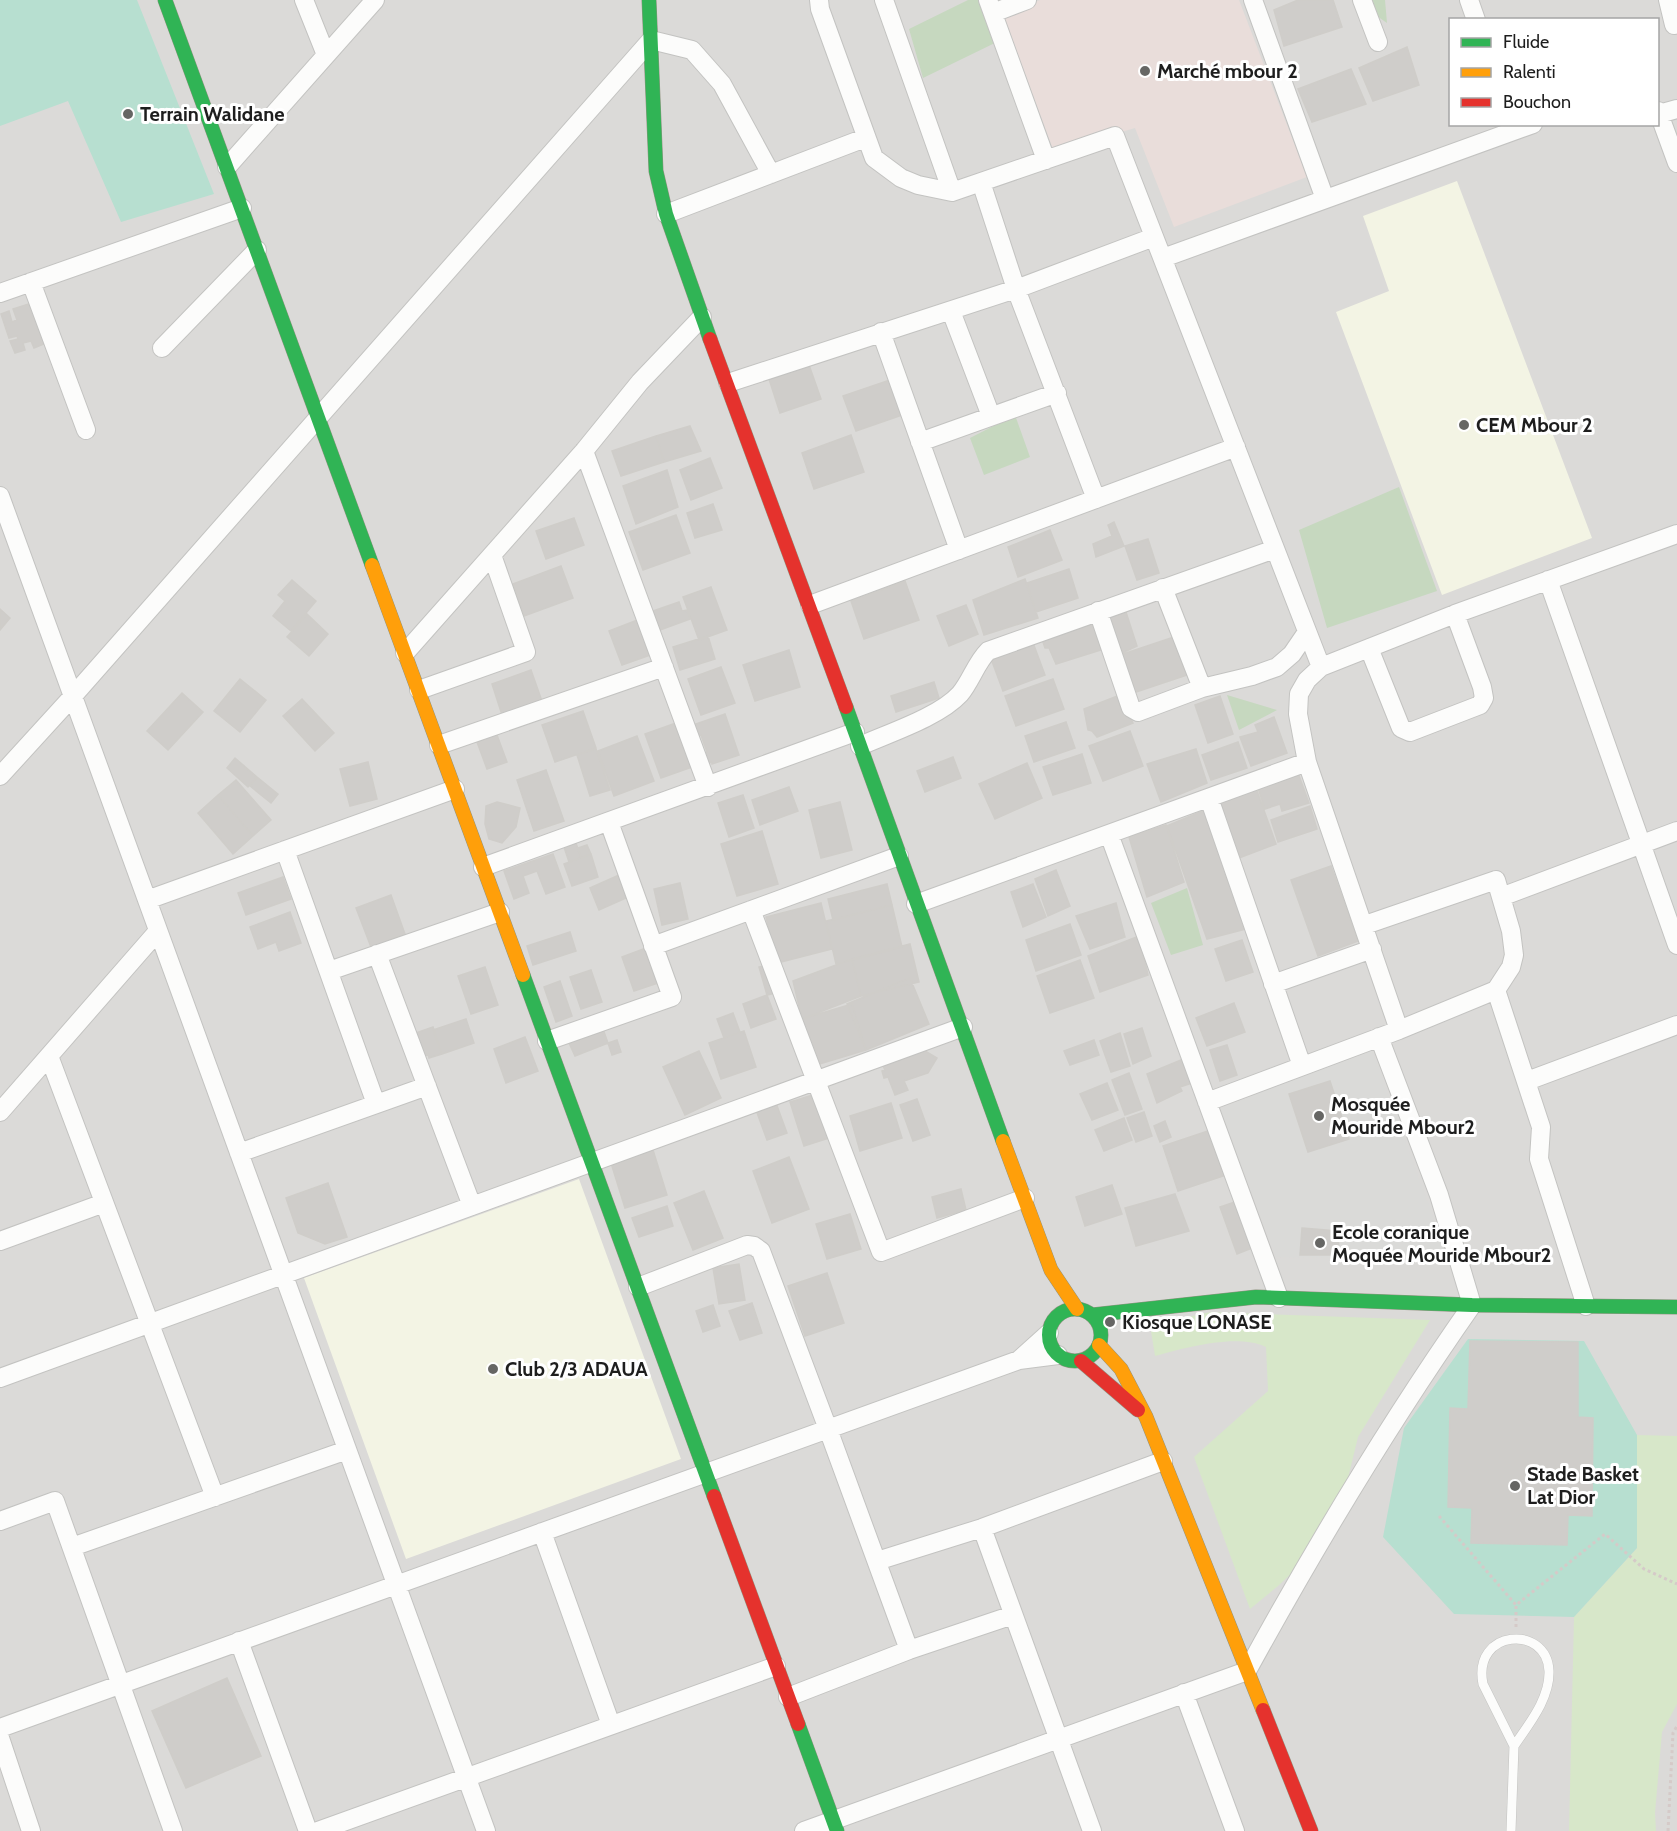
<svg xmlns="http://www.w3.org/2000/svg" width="1677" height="1831" viewBox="0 0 1677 1831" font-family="Cabin,sans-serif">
	<rect width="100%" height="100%" fill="#ecebe7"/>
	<!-- residential -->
	<path fill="#dbdad8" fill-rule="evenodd" d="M0,0H1677V1831H0ZM1450,20H1658V124H1450Z"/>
	<!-- commercial -->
	<path fill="#e9ddda" d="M1040,0H1239L1307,177L1174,227L1135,128L1054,152L1003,14Z"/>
	<!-- education -->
	<path fill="#f3f4e4" d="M1457,181L1592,538L1442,595L1336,312L1389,291L1363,216Z
		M579,1179L681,1459L406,1559L304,1278Z"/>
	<!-- religious -->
	<path fill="#dadad8" d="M1371,1047L1448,1258L1276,1257L1220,1109Z"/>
	<!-- grass -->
	<path fill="#d7e7c9" d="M1211,1312L1430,1320L1358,1437L1348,1478L1312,1554L1278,1586L1250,1609L1194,1457L1268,1391L1266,1347C1236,1333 1185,1348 1155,1356L1150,1325Z
		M1637,1435L1677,1436V1704L1662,1732L1655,1813L1656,1831H1569L1574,1617L1637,1548Z"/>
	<!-- forest -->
	<path fill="#c6d8bf" d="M968,0H986L1001,40L923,78L909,29Z
		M1360,0H1385L1387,23L1361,5Z
		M1015,415L1030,457L984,475L970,438Z
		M1399,487L1437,591L1327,628L1299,530Z
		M1227,695L1277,710L1239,730Z
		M1187,888L1203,945L1171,955L1151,903Z"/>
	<!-- pitch -->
	<path fill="#b7dfd0" d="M0,0H137L214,194L121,222L68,101L0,126Z
		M1468,1339L1584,1341L1637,1435V1548L1574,1617L1454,1614L1383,1537L1404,1428Z"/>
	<!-- building -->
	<path fill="#cfcdca" stroke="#cfcdc9" stroke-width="1.5" d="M1298,0H1333L1342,27L1284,46L1274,10Z
		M1407,47L1419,85L1373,101L1359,68Z
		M1351,69L1366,104L1312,122L1298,89Z
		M32,303L46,343L34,348L31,341L23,343L25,350L15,353L10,341L18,339L17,336L9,338L1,314L9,311L12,322L17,320L13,309Z
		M808,362L821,399L780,413L768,376Z
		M893,379L905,414L856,431L843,396Z
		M690,426L701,451L664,462L656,436Z
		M851,435L864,472L814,489L802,453Z
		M656,436L664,462L621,476L612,451Z
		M710,458L722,488L691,500L680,470Z
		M667,470L678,507L636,524L623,486Z
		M713,504L722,530L695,538L687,513Z
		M676,515L690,553L643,570L629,532Z
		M574,518L584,545L546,559L536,531Z
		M1114,522L1124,546L1096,557L1093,544L1112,536L1108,525Z
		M1050,530L1062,560L1018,577L1008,547Z
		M1148,539L1159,573L1137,580L1125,546Z
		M561,566L573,598L524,616L513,584Z
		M1069,569L1078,598L1036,612L1027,583Z
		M1025,579L1038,618L984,635L973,600Z
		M292,580L316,601L291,631L273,616L285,601L278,595Z
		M905,581L919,620L864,639L851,601Z
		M711,587L727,630L699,640L683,597Z
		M679,602L682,611L687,610L690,619L660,630L653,611Z
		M966,605L978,634L949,646L937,616Z
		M0,609L10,618L0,630Z
		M1125,609L1137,646L1120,654L1106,618Z
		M307,614L328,634L309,656L287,637Z
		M1094,616L1104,649L1056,664L1049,648H1045L1042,639Z
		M640,619L653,654L622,665L609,631Z
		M708,636L715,659L680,670L673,647Z
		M1174,637L1187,675L1133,693L1120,655Z
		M1032,640L1045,675L1003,691L990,656Z
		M789,650L800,687L755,701L743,665Z
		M721,667L735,703L701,715L688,679Z
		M531,670L543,704L503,718L492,684Z
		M240,679L266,700L240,732L214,711Z
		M1053,679L1064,709L1016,726L1005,696Z
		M934,682L939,698L896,712L891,696Z
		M182,693L203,712L168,750L147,731Z
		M1120,695L1133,723L1097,737L1092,731L1088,730L1084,709Z
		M1220,696L1233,734L1208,743L1195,705Z
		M302,699L334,733L315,751L283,716Z
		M583,711L596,748L555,762L542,725Z
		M725,714L739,755L712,764V762L708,763L704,753L707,752L701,735L697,736L693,725Z
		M1274,717L1287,753L1251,766L1240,737L1258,732L1255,725Z
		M1066,722L1075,748L1034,762L1025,736Z
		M676,723L692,767L661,778L645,734Z
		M1130,731L1143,766L1103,781L1089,746Z
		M497,735L507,762L487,769L477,742Z
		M637,736L654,781L614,796L598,751Z
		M1238,742L1247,768L1211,780L1202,755Z
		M596,749L610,790L590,796L577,755Z
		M1196,749L1207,783L1161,802L1147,764Z
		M1082,754L1091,783L1053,795L1043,767Z
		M953,757L961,778L925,792L917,771Z
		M235,758L257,777L248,787L227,768Z
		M368,762L377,799L350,806L340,769Z
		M1027,763L1042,798L995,819L979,784Z
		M546,770L564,821L534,831L517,780Z
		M1298,773L1309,803L1282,811L1280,804L1265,809L1258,788Z
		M257,777L278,794L271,803L250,786Z
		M236,780L271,820L253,836L218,795Z
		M789,787L798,811L760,825L752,800Z
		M1256,788L1276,844L1239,858L1219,801Z
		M218,795L253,836L233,854L198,813Z
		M743,795L754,828L729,837L718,803Z
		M497,802L520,808L516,827L502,843L489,839L485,824L486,806Z
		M840,802L852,850L821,858L809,810Z
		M1310,806L1317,829L1278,842L1271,820Z
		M1207,809L1246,929L1207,939L1167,826Z
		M1166,825L1184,882L1147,897L1129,837Z
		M762,831L778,884L737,896L721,844Z
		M574,837L581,858L569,862L562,841Z
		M587,845L591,854L581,858L578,848Z
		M553,854L565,887L546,894L537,871L523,876L529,893L514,899L504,871Z
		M591,854L598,877L572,886L564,864Z
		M1331,866L1358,941L1318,956L1291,880Z
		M1056,870L1070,906L1048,916L1035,879Z
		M619,875L628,897L599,910L590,888Z
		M283,877L291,899L246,915L238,893Z
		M680,883L688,919L662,925L654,889Z
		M887,884L892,905L833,920L828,899Z
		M1033,884L1046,917L1023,927L1011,892Z
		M391,895L405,934L371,947L356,908Z
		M821,903L832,949L777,963L766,917Z
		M1116,903L1125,937L1090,949L1076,916Z
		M892,905L902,947L836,964L826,921Z
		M290,912L301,943L279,951L276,942L258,949L250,927Z
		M1070,924L1081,955L1036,971L1026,940Z
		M570,932L576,951L533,965L527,946Z
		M1139,936L1148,975L1100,992L1088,956Z
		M1242,940L1253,972L1226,981L1215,949Z
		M910,944L919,982L861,996L852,959Z
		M646,948L658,983L634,991L622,957Z
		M852,959L861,996L802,1019L793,981Z
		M1080,960L1094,998L1050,1013L1037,976Z
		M767,965L776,993L767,995L759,967Z
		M485,967L498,1005L471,1014L458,976Z
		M591,970L602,1002L581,1009L570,977Z
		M910,978L929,1024L866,1050L847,1004Z
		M560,981L572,1016L556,1022L544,987Z
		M767,995L776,1019L751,1028L743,1004Z
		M1234,1003L1245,1032L1207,1046L1196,1018Z
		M852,1004L866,1050L816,1065L802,1019Z
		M733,1013L740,1032L724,1038L717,1019Z
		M466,1019L474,1043L442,1054L433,1030Z
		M433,1027L442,1054L429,1058L428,1054L421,1057L413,1034Z
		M1142,1028L1151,1056L1133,1064L1124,1034Z
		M603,1029L608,1043L575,1056L569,1043Z
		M744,1031L756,1067L721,1079L709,1043Z
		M1120,1033L1130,1066L1111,1072L1100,1041Z
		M525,1037L538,1071L506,1083L494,1049Z
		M617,1040L621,1052L612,1055L608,1043Z
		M1094,1040L1099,1055L1070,1065L1064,1051Z
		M1227,1045L1237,1075L1220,1081L1210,1050Z
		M699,1051L721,1098L685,1115L663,1067Z
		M925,1051L937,1058L928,1073L904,1081L908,1090L895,1095L888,1077L884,1078L882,1071L885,1070L883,1066Z
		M1181,1060L1192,1083L1180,1087L1182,1091L1157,1103L1147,1074Z
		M1129,1073L1142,1109L1125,1115L1112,1080Z
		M1330,1081L1349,1139L1308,1152L1289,1094Z
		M1107,1083L1118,1110L1092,1120L1080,1094Z
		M816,1094L829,1138L804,1146L790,1102Z
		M917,1099L930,1135L913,1141L900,1105Z
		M776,1103L787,1133L767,1140L756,1110Z
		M891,1103L902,1138L860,1151L850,1116Z
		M1144,1112L1152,1136L1136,1142L1127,1118Z
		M1124,1118L1132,1140L1104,1151L1095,1130Z
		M1165,1121L1171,1137L1160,1142L1154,1126Z
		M1211,1130L1226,1175L1178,1191L1163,1146Z
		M653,1150L667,1195L625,1208L611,1163Z
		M789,1157L809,1209L772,1223L753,1171Z
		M328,1183L347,1237L325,1244L298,1233L286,1198Z
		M1112,1185L1122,1214L1085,1226L1076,1197Z
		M961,1189L966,1210L937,1218L932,1197Z
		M704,1191L723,1238L693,1250L674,1203Z
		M1175,1194L1189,1231L1136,1246L1125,1208Z
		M1235,1202L1252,1248L1237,1254L1220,1207Z
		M667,1206L673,1226L639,1237L632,1218Z
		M850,1214L861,1249L827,1259L816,1224Z
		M1302,1228L1338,1231L1339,1255H1300Z
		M739,1264L745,1300L719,1304L713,1268Z
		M827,1273L844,1323L805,1336L788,1286Z
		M752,1303L762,1333L740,1340L729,1311Z
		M713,1305L720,1326L703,1332L696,1311Z
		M1470,1341L1578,1342V1417L1593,1418L1592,1516L1568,1515L1567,1545L1471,1543L1472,1508L1448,1507L1450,1408L1468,1409Z
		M227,1678L261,1756L186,1788L152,1711Z"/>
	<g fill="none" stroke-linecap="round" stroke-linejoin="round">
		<defs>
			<path id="lane" d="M1511,1831L1514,1746L1483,1684C1472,1629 1547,1624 1549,1671C1550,1699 1528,1725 1514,1746"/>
			<path id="street" d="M304,0L326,55
				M819,0L820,9L874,158L901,178L918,185L952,192L1115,136L1321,667
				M884,0L952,192
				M988,0L1046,160
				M1253,0L1325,199
				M1362,0L1378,42
				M1469,0L1476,20
				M1668,0L1674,25
				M993,13L1027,0
				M1658,111L1677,163
				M1659,114L1677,109
				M227,167L375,0
				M981,182L1016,289L1096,499
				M666,214L865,138
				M1163,258L1533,124
				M31,282L86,430
				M0,293L242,208
				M951,311L991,416
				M881,332L959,550
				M162,348L257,250
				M728,383L1016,289L1154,237
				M920,442L1057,393
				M584,451L708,787
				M0,496L486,1831
				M1548,580L1677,945
				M1163,588L1202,688
				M810,605L1236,447
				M1098,611L1131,708L1138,712L1202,688L1252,676L1277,667L1292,654L1307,632
				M1369,648L1401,728L1410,732L1480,705L1484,698L1482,687L1455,614
				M405,653L584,451L640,382L702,317
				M419,690L526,652L492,555
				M439,745L664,667
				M860,746C889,733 939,717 960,694C971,681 976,663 988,651L1275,549
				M0,776L73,696L651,40L692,50L722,84L771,174
				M1209,798L1302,1066
				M1109,834L1279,1298
				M285,850L376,1104
				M483,867L855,732
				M1501,897L1677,831
				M147,900L455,789
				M916,904L1307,762
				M751,910L881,1252L1025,1198
				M653,946L899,856
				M377,954L472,1206
				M329,971L500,912
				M1273,984L1372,949
				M1496,990L1541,1127L1539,1159L1586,1306
				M1399,1030L1307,762L1298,714L1299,694L1307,680L1321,667L1455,614L1677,534
				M547,1041L672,997L609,822
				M49,1056L215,1497
				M1527,1081L1677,1025
				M1207,1102L1399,1030L1496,990L1511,967L1514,955L1511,931L1496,880L1365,925
				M0,1112L158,931
				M239,1153L427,1086
				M0,1241L104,1203
				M638,1287L747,1245L754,1246L761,1251L828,1429L909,1650
				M1019,1360L1049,1333
				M0,1378L963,1027
				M0,1521L55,1501L173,1831
				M982,1528L1092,1831
				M542,1532L611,1725
				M72,1547L347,1450
				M877,1561L982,1528L1163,1461
				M239,1641L308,1831
				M1184,1693L1235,1831
				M788,1697L909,1650L1013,1615
				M0,1728L1019,1360L1058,1355
				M0,1738L31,1831
				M318,1831L776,1666
				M804,1831L1247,1671C1316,1545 1390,1422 1472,1305L1439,1195L1379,1037"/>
			<path id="fast" d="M165,0L372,565
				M649,0L656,171L666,214L710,339
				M846,707L1003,1141
				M523,975L714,1496
				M1049 1335a26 26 0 1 1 52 0a26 26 0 1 1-52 0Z
				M1092,1315L1256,1297L1472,1305L1677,1307
				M798,1724L837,1831"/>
			<path id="slow" d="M372,565L523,975
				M1003,1141L1051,1270L1077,1309
				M1099,1345L1121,1369L1146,1417L1263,1710"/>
			<path id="jam" d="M710,339L846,707
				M1081,1361L1138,1410
				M714,1496L798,1724
				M1263,1710L1311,1831"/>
		</defs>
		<!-- lane casing -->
		<use href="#lane" stroke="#c3c3c1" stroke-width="10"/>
		<!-- street casing -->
		<use href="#street" stroke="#c3c3c1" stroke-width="20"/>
		<!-- fast casing -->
		<use href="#fast" stroke="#919481" stroke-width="15"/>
		<!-- slow casing -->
		<use href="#slow" stroke="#919481" stroke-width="15"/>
		<!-- jam casing -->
		<use href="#jam" stroke="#919481" stroke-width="15"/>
		<!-- path -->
		<path stroke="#d5cac8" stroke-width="3" stroke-dasharray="3 3" stroke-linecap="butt" d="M1439,1516L1516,1605L1605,1534L1644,1569L1677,1584
			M1516,1627V1605
			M1668,1831L1673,1733L1677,1726"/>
		<!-- lane -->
		<use href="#lane" stroke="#fcfcfb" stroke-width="9"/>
		<!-- street -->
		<use href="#street" stroke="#fcfcfb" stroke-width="18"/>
		<!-- fast -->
		<use href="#fast" stroke="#30b455" stroke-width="14"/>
		<!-- slow -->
		<use href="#slow" stroke="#ff9f0a" stroke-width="14"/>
		<!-- jam -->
		<use href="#jam" stroke="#e5322d" stroke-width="14"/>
	</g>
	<!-- markers -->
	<g fill="#666664" stroke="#fff" stroke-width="2">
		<circle cx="1145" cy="71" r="6"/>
		<circle cx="128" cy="114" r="6"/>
		<circle cx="1464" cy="425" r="6"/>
		<circle cx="1319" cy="1116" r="6"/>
		<circle cx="1320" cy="1243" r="6"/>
		<circle cx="1110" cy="1322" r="6"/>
		<circle cx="493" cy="1369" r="6"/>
		<circle cx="1515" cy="1486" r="6"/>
	</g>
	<g text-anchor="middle" stroke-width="6" stroke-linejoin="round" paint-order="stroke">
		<!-- poi labels -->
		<g font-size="20" font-weight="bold" fill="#1e1e1e" stroke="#fff" text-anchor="start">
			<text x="1157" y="78">Marché mbour 2</text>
			<text x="140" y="121">Terrain Walidane</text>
			<text x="1476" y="432">CEM Mbour 2</text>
			<text x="1331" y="1111">Mosquée<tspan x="1331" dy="23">Mouride Mbour2</tspan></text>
			<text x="1332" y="1239">Ecole coranique<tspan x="1332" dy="23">Moquée Mouride Mbour2</tspan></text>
			<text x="1122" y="1329">Kiosque LONASE</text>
			<text x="505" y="1376">Club 2/3 ADAUA</text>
			<text x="1527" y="1481">Stade Basket<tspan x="1527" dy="23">Lat Dior</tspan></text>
		</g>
	</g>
	<!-- legend -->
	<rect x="1449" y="18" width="210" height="108" fill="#ffffff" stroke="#a5a5a5" stroke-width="1.5"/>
	<rect x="1461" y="38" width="30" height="9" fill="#30b455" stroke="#a5a5a5" stroke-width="1.5"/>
	<text x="1503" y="48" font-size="18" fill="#1e1e1e">Fluide</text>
	<rect x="1461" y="68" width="30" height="9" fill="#ff9f0a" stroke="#a5a5a5" stroke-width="1.5"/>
	<text x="1503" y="78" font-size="18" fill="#1e1e1e">Ralenti</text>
	<rect x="1461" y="98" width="30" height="9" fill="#e5322d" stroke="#a5a5a5" stroke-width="1.5"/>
	<text x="1503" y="108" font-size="18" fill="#1e1e1e">Bouchon</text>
</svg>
